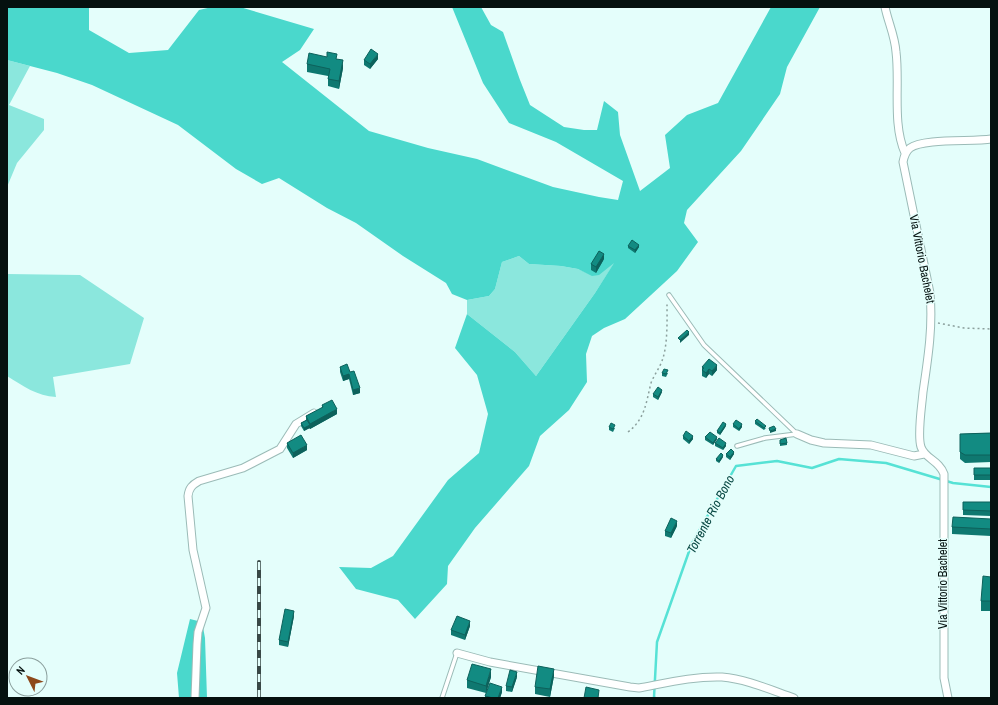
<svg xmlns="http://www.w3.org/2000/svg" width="998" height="705" viewBox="0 0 998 705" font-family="'Archivo Narrow',sans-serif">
	<rect width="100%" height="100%" fill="#e4fefb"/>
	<!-- green -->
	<path fill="#8be7dd" d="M7,60L30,66L9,105L44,119V130L17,163L7,187Z
		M519,256L529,264L561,266L578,269L592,275L615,262L595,293L536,376L515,352L467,314V300L489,296L495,289L502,262Z
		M7,274L80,275L144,318L130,364L53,377L56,397C37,396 23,386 7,376Z"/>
	<!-- forest -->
	<path fill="#4ad8cc" d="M7,7H89V30L129,53L168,50L199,10L212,7H240L314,29L300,50L282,62L369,131L428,148L477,159L553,187L599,197L618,200L623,181L556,142L509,123L483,83L452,7H481L491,25L503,32L520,80L530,105L564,127L584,130H597L604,101L618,112L620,135L640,191L670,168L665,135L687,115L718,103L771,7H820L787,67L780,94L741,151L687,210L684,223L698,242L677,271L625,319L604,328L592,336L586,354L587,382L569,410L540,436L529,466L475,528L448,566L447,584L415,619L398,600L356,589L339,567L371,568L393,556L448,480L479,453L488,414L477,375L455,348L467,314L515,352L536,376L595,293L614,263L599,275L592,276L578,269L561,266L529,264L519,256L502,262L495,289L489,296L467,300L452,294L446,283L403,256L356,223L327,208L279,178L262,184L236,169L178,125L92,85L57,73L7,60Z
		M190,619L202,622L205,638L207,698H179L177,673Z"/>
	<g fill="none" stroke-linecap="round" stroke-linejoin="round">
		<!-- stream -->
		<path stroke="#56e2d5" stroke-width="2.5" d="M655,698L654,697L657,642L692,543L736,466L777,461L812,468L839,459L886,463L953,483L991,487"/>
		<defs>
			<path id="service" d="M669,295L704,345L797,434
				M737,446L765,438L797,434
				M442,698L457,653"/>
			<path id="minor" d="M885,7C888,22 895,36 896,52C900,83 892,124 905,153
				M797,434L811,440L824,443L871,445L914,456L924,454
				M457,653L490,662L630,687L639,688C666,683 694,676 722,677C746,679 771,690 794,698
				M195,698L197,644L198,632L206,608L193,550L188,496C189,488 192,485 199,481L243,468L280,449L296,424L314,413
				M948,698L944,678V474C939,460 925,459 921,447C917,435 922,405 923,392C928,358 933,327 930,293L903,162C904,157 905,152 910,148C923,138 973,142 991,139"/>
		</defs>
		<!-- service casing -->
		<use href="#service" stroke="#9bbbb7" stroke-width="5.5"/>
		<!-- minor casing -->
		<use href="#minor" stroke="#9bbbb7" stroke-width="9"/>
		<!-- path -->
		<path stroke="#8b9f9c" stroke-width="1.5" stroke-dasharray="2 3" stroke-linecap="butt" d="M938,323L964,328L991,329
			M628,432C645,419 646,403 651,383C654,375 659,369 662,361C668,345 667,320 667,303"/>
		<!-- service -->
		<use href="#service" stroke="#fff" stroke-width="3.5"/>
		<!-- minor -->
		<use href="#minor" stroke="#fff" stroke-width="7"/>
		<defs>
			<path id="rail" d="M259,562V698"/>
		</defs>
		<!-- rail casing -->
		<use href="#rail" stroke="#394846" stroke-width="4"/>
		<!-- rail -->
		<use href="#rail" stroke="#e4fefb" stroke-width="2.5" stroke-dasharray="8" stroke-linecap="butt"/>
	</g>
	<!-- wall -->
	<path fill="#0f7870" d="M337,59L343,68L339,89L328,86V76L307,72V64Z
		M378,59L370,69L364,65V60Z
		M628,246L639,247L635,253L628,248Z
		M604,259L596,273L591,270V264Z
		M340,367L350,372L360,393L353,395L349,379L343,381L340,372Z
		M702,367L717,370L712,376L709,374L706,378L702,376Z
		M662,373H668L666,377L662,376Z
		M662,392L658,400L653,397V394Z
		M322,405L337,414L310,429L309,428L304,431L301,426V423L306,420V416L322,408Z
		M755,421L766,428L764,430L755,424Z
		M733,424L742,427L739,431L733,427Z
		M726,426L720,435L717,433V431Z
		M609,427L615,428L613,432L609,430Z
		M991,433V462L965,463L960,459V434Z
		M683,436L693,439L689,444L683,439Z
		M705,437L717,439L713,445L705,440Z
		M780,440L787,443V445L780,446Z
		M287,443L307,450L293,458L287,448Z
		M715,443L726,446L723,450L715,446Z
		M726,454H734L730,460L726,457Z
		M723,457L719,463L716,461V459Z
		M974,468H991V480H974Z
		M963,502H991V516L963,515Z
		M991,519V536L952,534V527Z
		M677,526L671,538L665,536V531Z
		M991,577V611H981V601Z
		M294,616L288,647L279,645V640Z
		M470,626L465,640L451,635V630Z
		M554,676L550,697L535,694V687Z
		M491,677L486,693L467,688V680Z
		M517,677L512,692L506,691V686Z
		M502,692L500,698H485V696Z"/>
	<!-- shaded-wall -->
	<path fill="#0d615b" d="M378,54V59L370,69V64Z
		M343,60V68L339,89V81Z
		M639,245V247L635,253V250Z
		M604,254V259L596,273V267Z
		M689,332V335L680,343V340Z
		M717,365V370L712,376V371Z
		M709,369V374L706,378V373Z
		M349,374V379L343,381V376Z
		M360,388V393L353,395V390Z
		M662,390V392L658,400V397Z
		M337,409V414L310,429V424Z
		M726,424V426L720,435V433Z
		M742,424V427L739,431V429Z
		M310,425V428L304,431V428Z
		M776,429V431L770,433V431Z
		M693,436V439L689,444V441Z
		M717,437V439L713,445V443Z
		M726,443V446L723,450V448Z
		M307,445V450L293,458V453Z
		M734,452V454L730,460V457Z
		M723,455V457L719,463V461Z
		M677,521V526L671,538V533Z
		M294,611V616L288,647V642Z
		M470,621V626L465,640V635Z
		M491,669V677L486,693V686Z
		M554,669V676L550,697V689Z
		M517,672V677L512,692V687Z
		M502,687V692L500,698H498Z"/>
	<!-- building -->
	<path fill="#128b82" stroke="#0d615b" d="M371,49L378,54L370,64L364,60Z
		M327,52L337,54L336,59L343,60L339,81L328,79L330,69L307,64L309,53L327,57Z
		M632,240L639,245L635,250L628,246Z
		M599,251L604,254L596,267L591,264Z
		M687,330L689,332L680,340L678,338Z
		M709,359L717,365L712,371L709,369L706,373L702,370L704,368L702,367Z
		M347,364L350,372L354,371L360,388L353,390L349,374L343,376L340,367Z
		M664,369L668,370L666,374L662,373Z
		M658,387L662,390L658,397L653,394Z
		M332,400L337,409L310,424L306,416L323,407L322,405Z
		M757,419L766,426L764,428L755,421Z
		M307,420L310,425L304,428L301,423Z
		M736,420L742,424L739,429L733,424Z
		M723,422L726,424L720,433L717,431Z
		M611,423L615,425L613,429L609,427Z
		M774,426L776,429L770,431L769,428Z
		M686,431L693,436L689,441L683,436Z
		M710,432L717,437L713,443L705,437Z
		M991,433V455H965L960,452V434Z
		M301,435L307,445L293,453L287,443Z
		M719,438L726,443L723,448L715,443Z
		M786,438L787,443L780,444V440Z
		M731,449L734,452L730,457L726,454Z
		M721,453L723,455L719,461L716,459Z
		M974,468H991V475H974Z
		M963,502H991V511L963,510Z
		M953,517L991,519V529L952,527Z
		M671,518L677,521L671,533L665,531Z
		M983,576L991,577V601H981Z
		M285,609L294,611L288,642L279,640Z
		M457,616L470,621L465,635L451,630Z
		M472,664L491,669L486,686L467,680Z
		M538,666L554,669L550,689L535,687Z
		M510,670L517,672L512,687L506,686Z
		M490,683L502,687L498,698H493L485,696Z
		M586,687L599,690L598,698H584Z"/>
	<g text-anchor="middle" stroke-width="3" stroke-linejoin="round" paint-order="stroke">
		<!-- street labels -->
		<g font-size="12" fill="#05110f" stroke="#e4fefb">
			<text transform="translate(922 259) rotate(79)" y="4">Via Vittorio Bachelet</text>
			<text transform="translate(943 584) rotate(-90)" y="4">Via Vittorio Bachelet</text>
		</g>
		<!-- water labels -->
		<g font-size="13" font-style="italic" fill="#094944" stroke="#e4fefb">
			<text transform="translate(710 514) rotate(-62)" y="5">Torrente Rio Bono</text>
		</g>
	</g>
	<!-- border -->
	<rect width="998" height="705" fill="none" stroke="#05110f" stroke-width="16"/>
	<!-- north arrow -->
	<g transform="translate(28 677) rotate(312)"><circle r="19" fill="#e4fefb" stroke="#8b9f9d"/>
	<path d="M0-3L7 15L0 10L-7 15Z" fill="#8d491b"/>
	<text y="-6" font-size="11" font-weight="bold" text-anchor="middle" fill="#05110f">N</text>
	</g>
</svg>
